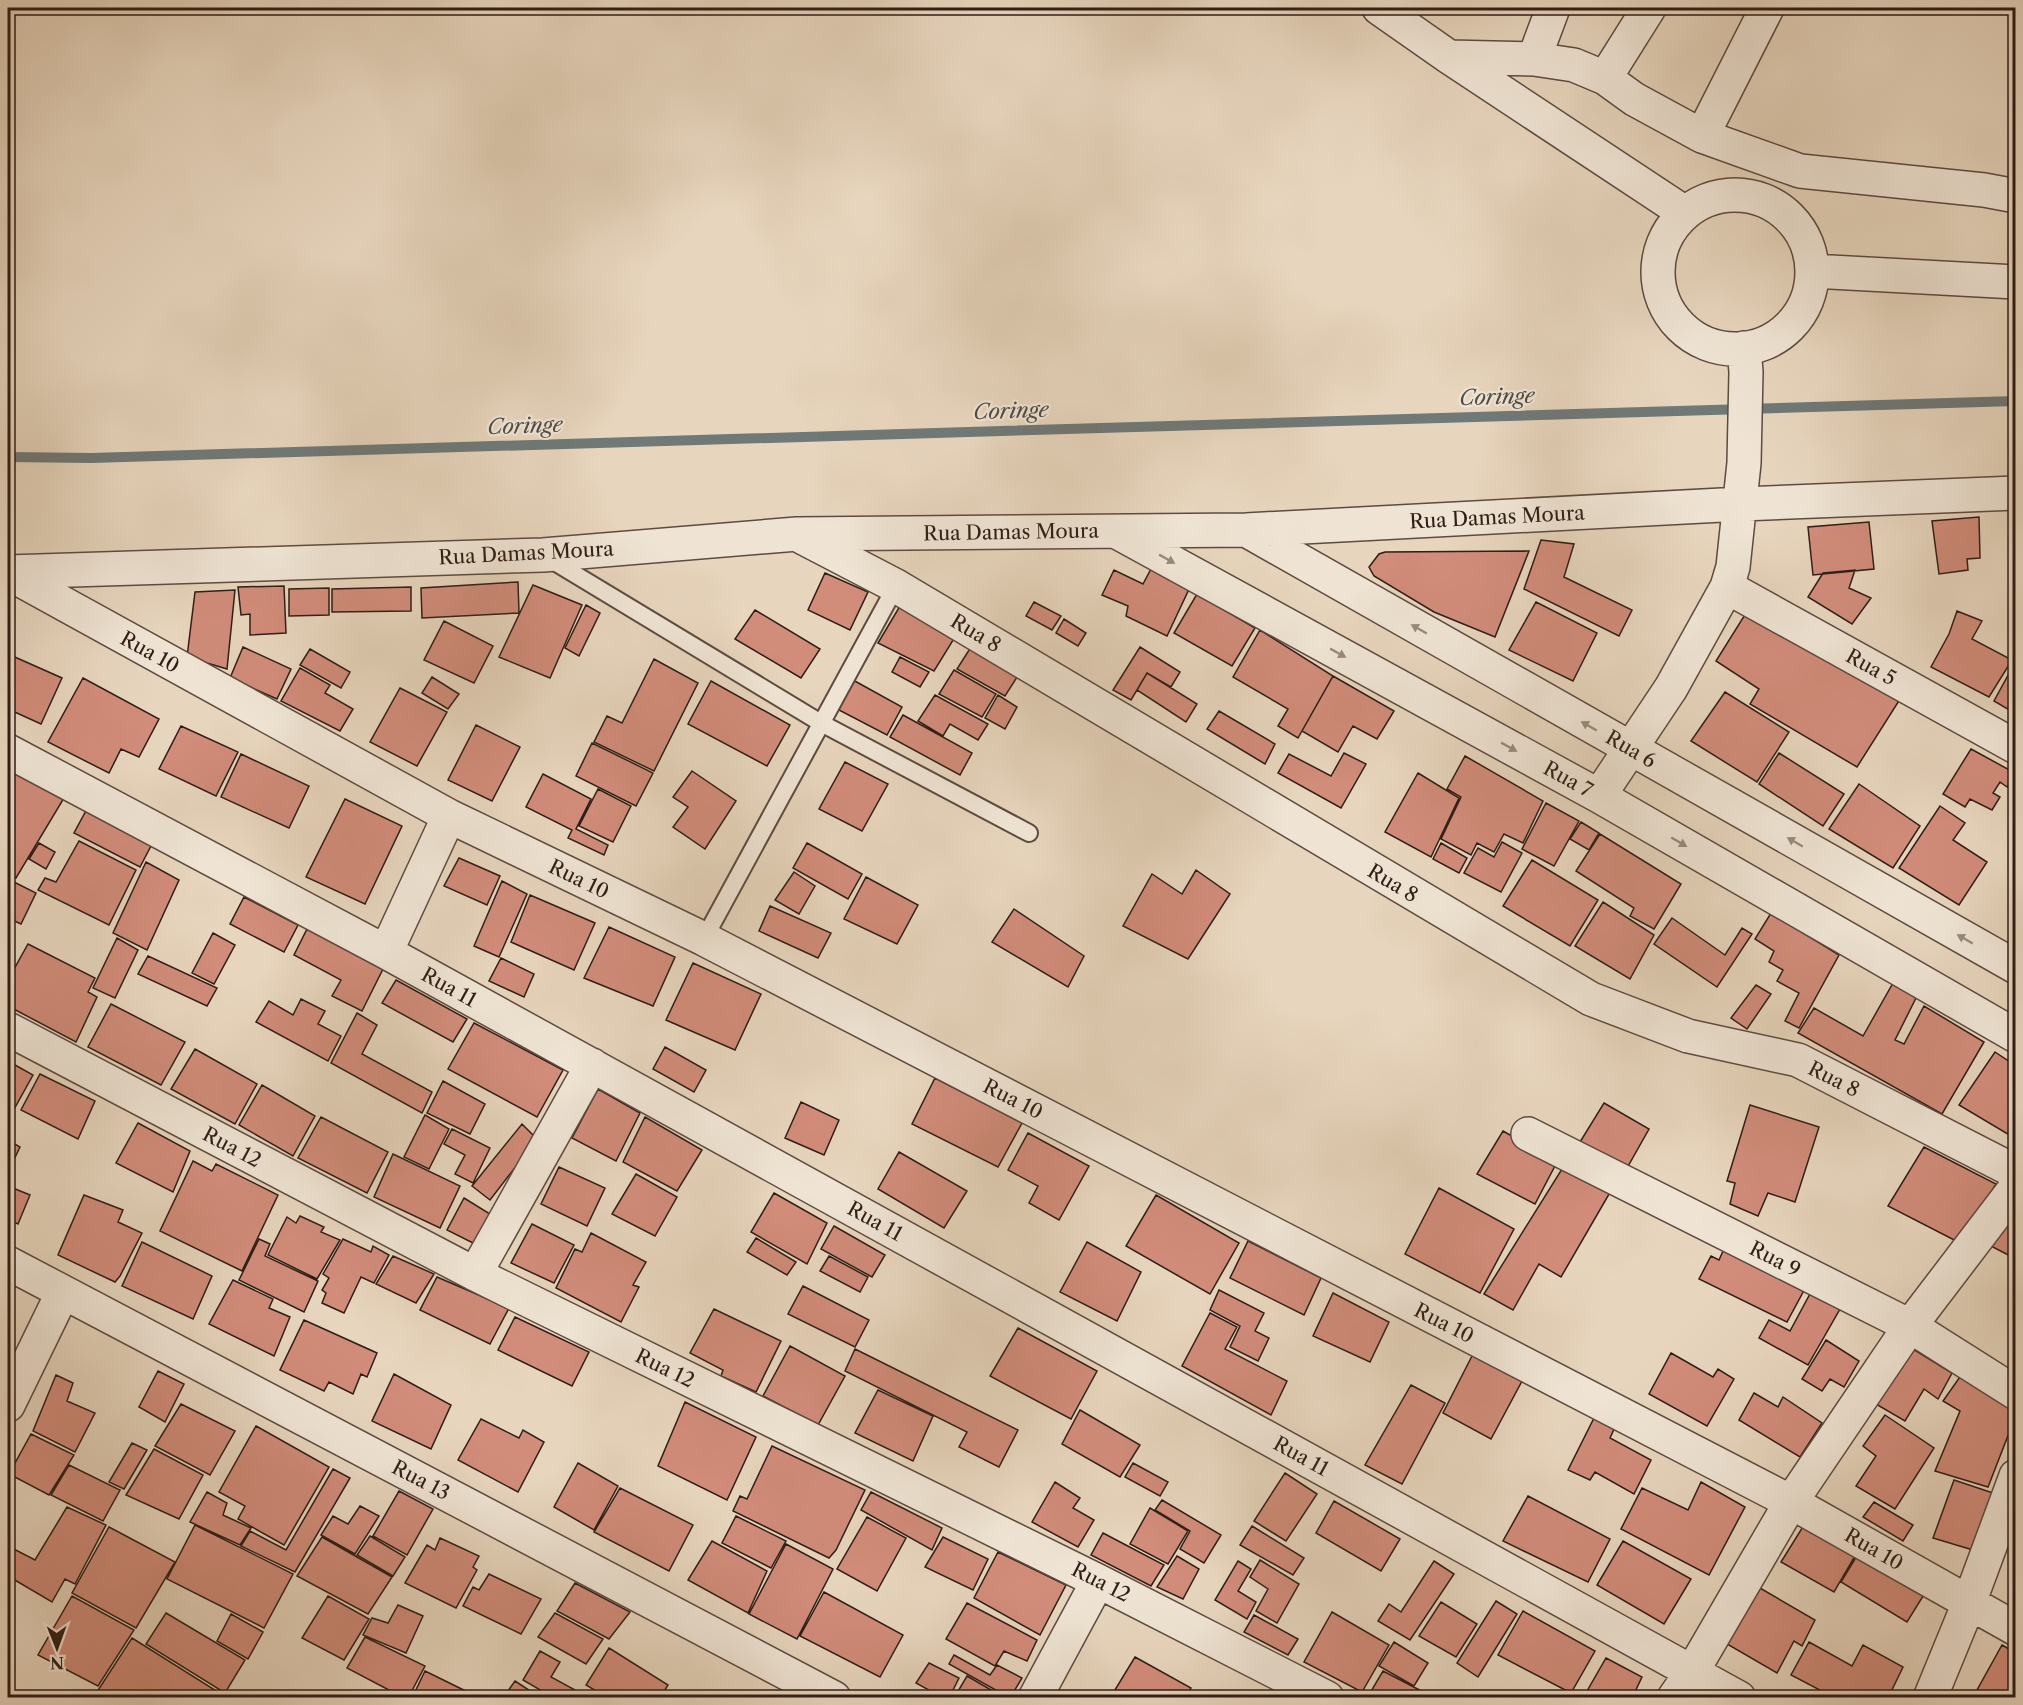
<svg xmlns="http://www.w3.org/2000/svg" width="2023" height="1705" viewBox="0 0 2023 1705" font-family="'Libre Caslon Text',serif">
	<rect width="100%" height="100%" fill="#e7d5bd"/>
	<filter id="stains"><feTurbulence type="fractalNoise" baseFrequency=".00333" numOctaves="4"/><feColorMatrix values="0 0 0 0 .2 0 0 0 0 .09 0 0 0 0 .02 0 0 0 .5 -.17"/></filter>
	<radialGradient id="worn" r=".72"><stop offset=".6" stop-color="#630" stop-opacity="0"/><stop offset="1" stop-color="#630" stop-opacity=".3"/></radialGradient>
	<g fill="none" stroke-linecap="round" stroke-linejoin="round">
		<!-- stream -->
		<path stroke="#6f7978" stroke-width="10" d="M8,457L91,458L2016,401"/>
	</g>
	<!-- building -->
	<path fill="#d18c7a" stroke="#2f1d16" stroke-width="1.5" d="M1979,517L1980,558L1967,559L1968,570L1939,574L1932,521Z
		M1869,522L1874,569L1813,575L1808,527Z
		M1541,540L1574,544L1564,577L1632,610L1619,636L1524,589Z
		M1529,551L1495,637L1434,612L1374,576L1369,567L1379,554L1385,552Z
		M1152,567L1190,587L1167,636L1126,616L1128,606L1102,595L1114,570L1143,584Z
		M1855,570L1849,588L1871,598L1852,624L1808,597L1823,573Z
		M825,573L868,592L850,630L808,610Z
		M518,582L519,613L422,618L421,588Z
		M533,585L582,605L550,678L499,657Z
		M284,586L286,633L250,635V614L241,615L238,587Z
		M411,587V611L332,612V589Z
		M329,588V615L289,616V589Z
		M235,590L227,669L187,657L195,592Z
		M1197,594L1255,628L1232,666L1174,633Z
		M1034,602L1061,616L1052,630L1026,616Z
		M1536,602L1597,633L1573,681L1509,650Z
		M586,605L600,613L579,656L565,648Z
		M1751,605L1902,696L1857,767L1750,704L1759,689L1716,661Z
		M900,606L955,637L934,671L878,643Z
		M755,610L820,649L801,678L735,639Z
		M1957,611L1982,621L1972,639L2012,660L1989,697L1931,667L1949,634Z
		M1064,619L1086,633L1078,646L1056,633Z
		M444,621L493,646L474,683L424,660Z
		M1260,630L1333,676L1298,738L1278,726L1288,709L1233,677Z
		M243,647L291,669L277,699L230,678Z
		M971,647L1019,674L1005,696L957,669Z
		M1140,647L1180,672L1171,687L1147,673L1131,700L1113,690Z
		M310,649L350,672L341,688L300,665Z
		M8,654L62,678L41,724L8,709Z
		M900,657L929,672L920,687L892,672Z
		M654,659L698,683L654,771L594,742L607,716L622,723Z
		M300,668L330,685L325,693L353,709L340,731L281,701Z
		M2012,668L2016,670V714L1994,701Z
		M954,670L996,694L982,717L939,694Z
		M1147,673L1197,704L1186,722L1137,690Z
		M1333,676L1394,711L1377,739L1353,726L1338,752L1302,731Z
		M432,677L459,694L448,709L422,693Z
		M83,678L159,719L139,757L121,749L109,773L48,742Z
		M853,680L902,707L887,735L837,709Z
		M711,681L790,725L767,766L688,724Z
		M400,688L447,712L417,766L370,742Z
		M1725,692L1789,732L1757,782L1691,741Z
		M935,695L988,724L978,740L950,724L943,736L918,721Z
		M998,695L1017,707L1005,729L985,718Z
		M1219,711L1275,744L1265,764L1207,729Z
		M903,715L972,753L960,775L890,737Z
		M476,725L520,747L492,801L448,780Z
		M181,726L238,752L216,796L159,769Z
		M592,743L653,773L636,806L576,776Z
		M1971,749L2015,773L2007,787L2000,782L1993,793L2000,797L1992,810L1970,799L1965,807L1943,794Z
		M1344,753L1366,764L1341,808L1278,773L1289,754L1331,776Z
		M1779,753L1844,794L1823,826L1759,784Z
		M241,754L309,786L289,828L221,797Z
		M1465,756L1543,801L1523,843L1504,834L1494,852L1477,843L1471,855L1441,839L1461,797L1447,789Z
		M845,762L888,784L862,831L819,809Z
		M15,767L64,798L16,878L8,873V779Z
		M692,771L736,801L705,849L673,827L688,807L673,797Z
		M1418,773L1459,798L1431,857L1385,832Z
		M543,774L591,799L576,829L608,845L604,855L568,838L572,830L526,807Z
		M1859,784L1920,826L1893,868L1829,829Z
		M598,789L631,806L613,842L579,826Z
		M345,799L402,826L365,904L306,877Z
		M1546,803L1579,821L1554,866L1522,849Z
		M1940,806L1965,823L1953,840L1987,862L1959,905L1899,868Z
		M88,807L153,842L140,867L74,833Z
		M1581,822L1599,833L1589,850L1570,839Z
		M1600,834L1681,884L1654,929L1630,916L1634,908L1576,871Z
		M79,841L136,870L109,925L38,890L45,878L56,882Z
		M1502,842L1522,853L1501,892L1464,873L1478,848L1494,857Z
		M39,843L55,852L46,869L29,859Z
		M807,843L862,874L848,899L793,868Z
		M1441,843L1467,858L1459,873L1433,859Z
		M459,858L500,876L487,905L444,886Z
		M1532,860L1598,900L1570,946L1503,906Z
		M146,862L179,880L147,950L113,933Z
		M1196,870L1230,894L1188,959L1123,926L1152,874L1182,894Z
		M794,872L815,886L799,914L775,900Z
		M866,877L918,905L897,944L844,919Z
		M8,879L36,893L21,924L8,918Z
		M502,881L527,894L499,957L474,946Z
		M530,895L595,923L574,970L511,942Z
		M244,897L298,925L284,952L230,924Z
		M1603,902L1654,935L1630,979L1575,946Z
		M770,906L831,933L818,958L759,931Z
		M1014,909L1084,956L1068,987L992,942Z
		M1771,913L1839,955L1799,1028L1785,1021L1799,993L1777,981L1783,970L1769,962L1774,951L1755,939Z
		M1672,918L1725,955L1742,928L1752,934L1717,987L1654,944Z
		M609,927L675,957L653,1006L584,978Z
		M307,929L383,969L362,1011L332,996L341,980L294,955Z
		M213,933L235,945L214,984L192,973Z
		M117,938L138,950L115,998L93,988Z
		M28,944L95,978L88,992L97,997L76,1042L8,1006V980Z
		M148,956L217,988L207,1006L138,974Z
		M501,958L534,974L524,997L489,981Z
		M693,963L761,994L735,1050L666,1020Z
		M396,980L467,1019L453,1042L382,1003Z
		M1893,983L1916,998L1895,1040L1904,1044L1924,1006L1984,1042L1942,1114L1798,1033L1814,1008L1863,1036Z
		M1756,985L1771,994L1747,1029L1731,1018Z
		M301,999L325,1011L318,1024L341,1036L328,1061L256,1022L269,1001L293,1015Z
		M111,1004L185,1042L161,1085L88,1047Z
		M357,1013L377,1025L362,1054L432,1092L422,1113L331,1063Z
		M474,1023L563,1070L537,1117L448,1069Z
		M665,1047L706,1070L694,1092L653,1069Z
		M195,1049L257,1084L235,1124L171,1089Z
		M1995,1052L2016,1066V1139L1959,1105Z
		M8,1061L33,1075L8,1120Z
		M40,1074L95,1101L78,1139L21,1110Z
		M935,1078L1022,1123L998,1167L912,1124Z
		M443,1081L485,1104L470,1134L427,1113Z
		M262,1085L315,1116L293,1156L239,1125Z
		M598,1089L640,1113L616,1161L572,1138Z
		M801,1102L839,1120L824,1155L785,1138Z
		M1604,1103L1649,1129L1627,1168L1580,1142Z
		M1750,1105L1819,1127L1795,1202L1768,1193L1758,1216L1730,1204L1735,1183L1727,1181Z
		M425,1115L449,1129L429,1169L404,1157Z
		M321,1117L388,1152L367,1193L298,1158Z
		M645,1117L702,1150L677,1191L623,1162Z
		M138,1123L190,1151L173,1192L116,1163Z
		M522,1124L537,1139L490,1200L472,1186Z
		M452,1129L490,1148L473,1183L455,1174L465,1155L444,1144Z
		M1503,1131L1557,1162L1535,1204L1477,1174Z
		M1028,1133L1089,1166L1059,1220L1029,1203L1038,1186L1008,1170Z
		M8,1140L20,1147L8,1172Z
		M1924,1147L1996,1184L1960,1243L1888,1206Z
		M899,1152L967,1191L944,1228L878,1189Z
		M393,1154L460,1186L440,1228L374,1197Z
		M193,1161L212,1171L216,1164L278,1195L242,1271L160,1231Z
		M1567,1161L1612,1189L1561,1277L1539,1264L1513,1310L1484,1294Z
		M559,1167L605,1188L587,1226L541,1204Z
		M636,1174L677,1197L655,1236L612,1214Z
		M8,1186L30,1195L18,1224L8,1219Z
		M1439,1188L1514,1229L1480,1293L1405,1254Z
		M774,1193L827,1223L807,1264L751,1232Z
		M84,1195L123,1210L118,1222L142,1233L120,1276L115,1282L58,1255Z
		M1156,1195L1239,1243L1210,1294L1126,1246Z
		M464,1198L490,1214L475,1244L447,1230Z
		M2016,1213V1259L1989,1245Z
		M300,1216L324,1227L321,1232L340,1240L317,1279L268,1255L287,1217L296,1223Z
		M532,1224L574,1245L554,1283L511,1263Z
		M834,1226L885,1255L872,1277L821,1249Z
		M591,1233L646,1262L633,1285L639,1287L621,1322L556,1288L575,1249L582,1252Z
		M756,1238L796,1262L787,1275L747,1252Z
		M259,1239L270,1244L265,1256L318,1281L304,1312L239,1280Z
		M343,1239L371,1252L373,1246L389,1255L374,1283L361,1277L344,1313L322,1303L326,1293L322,1290L329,1278L323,1274Z
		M1728,1240L1809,1281L1787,1322L1699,1279L1711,1256L1719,1260Z
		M1248,1241L1321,1278L1304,1315L1230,1278Z
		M142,1242L212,1276L193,1319L122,1286Z
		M1087,1242L1141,1272L1117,1321L1060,1292Z
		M393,1256L434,1274L416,1303L376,1284Z
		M829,1256L868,1277L860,1292L820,1271Z
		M437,1277L509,1308L490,1344L420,1310Z
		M233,1280L273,1299L269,1308L290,1317L274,1356L209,1324Z
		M803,1286L869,1320L855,1347L788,1314Z
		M1219,1290L1264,1313L1255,1331L1269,1338L1258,1361L1230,1347L1240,1326L1210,1310Z
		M1811,1292L1840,1309L1808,1365L1759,1338L1769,1320L1790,1331Z
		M1333,1293L1389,1322L1370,1362L1313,1336Z
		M714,1309L781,1341L756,1392L721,1376L723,1370L690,1353Z
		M1210,1313L1237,1327L1225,1349L1287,1381L1271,1415L1182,1366Z
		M515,1317L589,1352L572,1386L498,1350Z
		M304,1320L377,1353L367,1377L361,1374L353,1394L329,1382L324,1391L280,1370Z
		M1018,1328L1097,1371L1071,1419L990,1376Z
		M1826,1340L1859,1361L1844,1387L1830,1379L1822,1391L1802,1379Z
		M1905,1344L1952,1373L1938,1399L1924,1389L1905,1421L1869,1400Z
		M790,1346L845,1376L818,1425L763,1396Z
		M855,1349L1018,1430L999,1467L959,1447L967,1432L845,1371Z
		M1671,1353L1713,1377L1718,1369L1734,1379L1707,1426L1649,1394Z
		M1473,1354L1522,1381L1491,1439L1443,1413Z
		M158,1371L184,1384L165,1422L139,1407Z
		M394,1374L451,1405L431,1449L372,1421Z
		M1962,1374L2016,1409V1415L1988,1487L1935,1471L1960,1411L1943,1401Z
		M56,1375L73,1383L67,1401L95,1413L75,1452L33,1431Z
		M1411,1385L1445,1403L1402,1484L1365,1465Z
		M878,1390L933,1416L913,1461L855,1433Z
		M1754,1393L1778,1407L1783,1397L1822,1423L1800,1457L1739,1420Z
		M685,1402L756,1437L727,1500L658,1466Z
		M181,1404L235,1431L210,1475L155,1446Z
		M1080,1410L1140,1445L1120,1477L1062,1444Z
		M1885,1415L1934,1448L1895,1509L1856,1486L1876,1456L1863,1446Z
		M1595,1416L1615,1427L1610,1438L1651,1460L1634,1494L1595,1472L1590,1480L1568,1470Z
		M481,1419L519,1438L523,1430L544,1442L518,1492L458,1460Z
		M256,1426L329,1467L284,1545L238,1519L245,1506L219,1492Z
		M31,1434L74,1455L49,1495L9,1474Z
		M132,1443L147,1450L124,1489L109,1482Z
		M772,1446L865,1490L836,1550L829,1558L733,1511L740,1496L747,1499Z
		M154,1449L203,1475L179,1519L126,1495Z
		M578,1463L618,1486L594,1530L554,1507Z
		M1133,1463L1168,1482L1160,1496L1125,1477Z
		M69,1465L120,1490L103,1521L51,1495Z
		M333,1469L350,1478L295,1572L241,1546L250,1531L286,1550Z
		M1285,1473L1317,1494L1286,1541L1254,1521Z
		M1954,1480L1993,1493L1973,1550L1933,1538Z
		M1055,1482L1080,1498L1073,1508L1094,1520L1078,1547L1032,1522Z
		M1701,1482L1745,1507L1709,1575L1621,1529L1642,1488L1688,1510Z
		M620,1488L693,1525L669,1571L594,1532Z
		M399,1491L433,1509L407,1555L373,1536Z
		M207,1492L227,1503L223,1515L251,1528L240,1545L190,1522Z
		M871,1492L942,1528L932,1550L861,1510Z
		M1528,1496L1610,1539L1588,1582L1503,1541Z
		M1162,1500L1221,1535L1204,1563L1180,1549L1190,1531L1155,1510Z
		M1334,1501L1400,1539L1381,1571L1316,1533Z
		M1874,1502L1913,1525L1903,1541L1863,1517Z
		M360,1506L379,1516L355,1554L321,1535L333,1516L348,1524Z
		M67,1507L106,1525L75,1584L65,1579L52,1602L8,1576V1546L35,1560Z
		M1150,1508L1188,1531L1168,1564L1130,1544Z
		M736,1516L786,1541L771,1568L722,1543Z
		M867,1517L906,1538L877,1591L837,1569Z
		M195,1525L293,1574L264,1628L167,1579Z
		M1804,1525L1855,1556L1834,1592L1781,1562Z
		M1252,1526L1304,1558L1293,1575L1240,1545Z
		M109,1527L175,1562L136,1628L72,1593Z
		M1103,1533L1164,1565L1151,1586L1091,1555Z
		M370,1536L405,1557L393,1576L357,1555Z
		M322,1537L392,1577L368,1614L297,1576Z
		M943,1537L988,1559L973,1590L925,1567Z
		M440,1538L479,1556L473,1567L477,1570L456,1608L405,1583L427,1545L435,1550Z
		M712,1541L767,1571L748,1613L688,1580Z
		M1623,1541L1691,1579L1664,1624L1597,1585Z
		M786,1544L833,1569L797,1639L749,1614Z
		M998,1552L1066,1585L1040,1635L974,1598Z
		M1858,1554L1925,1593L1907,1622L1841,1582Z
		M1177,1556L1199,1569L1183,1599L1157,1587Z
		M1260,1560L1299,1584L1277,1623L1256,1611L1268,1589L1250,1577Z
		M1238,1561L1251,1569L1238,1591L1256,1602L1247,1619L1215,1600Z
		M1434,1561L1454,1574L1410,1640L1378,1621L1389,1604L1401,1612Z
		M489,1574L541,1599L521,1634L463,1606L473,1587L479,1590Z
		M575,1583L630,1612L609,1639L557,1611Z
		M1753,1584L1815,1620L1802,1646L1794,1641L1777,1673L1727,1644Z
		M824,1592L903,1635L880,1677L800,1636Z
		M72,1596L134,1630L98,1686L38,1655Z
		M328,1596L369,1619L344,1660L302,1638Z
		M1496,1601L1517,1614L1478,1677L1457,1663Z
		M1441,1602L1477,1624L1456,1657L1419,1636Z
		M967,1603L1037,1640L1027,1661L1004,1651L995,1666L946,1639Z
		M398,1605L423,1616L406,1653L363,1635L372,1618L388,1623Z
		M1523,1611L1595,1651L1571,1693L1498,1655Z
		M1332,1612L1389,1645L1362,1692L1304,1662Z
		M166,1613L245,1660L225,1693L146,1644Z
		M555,1613L603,1639L586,1664L538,1637Z
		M231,1614L263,1632L248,1659L217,1641Z
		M1254,1615L1298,1639L1288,1655L1244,1632Z
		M365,1637L425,1666L408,1698H404L347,1668Z
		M132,1638L226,1697L93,1698Z
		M1394,1642L1428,1663L1414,1686L1379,1666Z
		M1809,1642L1852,1666L1863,1645L1903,1667L1888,1698H1835L1791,1675Z
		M2002,1645L2016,1653V1698H1991L1977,1690Z
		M609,1648L668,1685L660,1698H608L586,1685Z
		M540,1651L560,1662L551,1677L577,1691L574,1698H554L523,1680Z
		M954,1655L990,1675L997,1665L1022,1678L1010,1698L949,1664Z
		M1135,1657L1191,1688L1185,1698H1110Z
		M1606,1658L1642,1677L1632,1698H1583Z
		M929,1663L959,1678L949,1698H943L916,1683Z
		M425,1671L480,1698H412Z
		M1383,1671L1433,1697L1367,1698Z
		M967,1676L1005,1698H954Z
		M515,1681L541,1698H503Z"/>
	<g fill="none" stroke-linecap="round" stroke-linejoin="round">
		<defs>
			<path id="lane" d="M548,558L821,723L1029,833
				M704,939L896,586"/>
			<path id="street" d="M1379,8L1449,57L1685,213
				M1449,57L1534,59L1574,65L1605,78L1634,99L1702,136L1800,171L1984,190L2016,196
				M1534,59L1553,8
				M1605,78L1649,8
				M1702,136L1767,8
				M1658 272a77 77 0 1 1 154 0a77 77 0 1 1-154 0Z
				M1812,271L2016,282
				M1246,530L2016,967
				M1117,532L1599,796L2016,1036
				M802,537L896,586L1591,999L1688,1036L1798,1060L2016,1172
				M8,572L543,555L797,534L1246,530L1741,504L2016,493
				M8,573L449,816L704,939L1791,1502L2016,1629
				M1727,587L2016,747
				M8,751L386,952L1739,1698
				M1599,796L1671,688L1727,587L1733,567L1744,463L1746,372L1744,348
				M386,952L449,816
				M8,1029L475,1274L1098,1581L1327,1698
				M1528,1134L1910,1326L2016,1393
				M8,1263L834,1698
				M475,1274L592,1065
				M8,1405L63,1292
				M1035,1698L1098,1581
				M1674,1698L1692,1672L1791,1502L1910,1326L2016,1187
				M1930,1698L1969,1603L2016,1476"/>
		</defs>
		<!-- lane casing -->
		<use href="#lane" stroke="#5d4b40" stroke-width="20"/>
		<!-- street casing -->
		<use href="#street" stroke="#5d4b40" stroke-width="36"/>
		<!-- lane -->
		<use href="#lane" stroke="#efe4d4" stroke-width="16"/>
		<!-- street -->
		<use href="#street" stroke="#efe4d4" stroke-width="33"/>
	</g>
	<!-- one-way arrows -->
	<defs><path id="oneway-solid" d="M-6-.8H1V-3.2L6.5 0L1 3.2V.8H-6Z" transform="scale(1.5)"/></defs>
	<g fill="#998a7e">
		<use href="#oneway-solid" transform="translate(1167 559) rotate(29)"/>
		<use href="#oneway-solid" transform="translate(1419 629) rotate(-150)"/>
		<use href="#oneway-solid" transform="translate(1338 653) rotate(29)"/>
		<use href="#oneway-solid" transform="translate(1589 726) rotate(-150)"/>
		<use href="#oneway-solid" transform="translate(1509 747) rotate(29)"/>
		<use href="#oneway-solid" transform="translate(1679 842) rotate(30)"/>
		<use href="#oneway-solid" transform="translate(1795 842) rotate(-150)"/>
		<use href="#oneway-solid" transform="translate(1965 939) rotate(-150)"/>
	</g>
	<g text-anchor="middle" stroke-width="4.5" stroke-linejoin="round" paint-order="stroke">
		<!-- street labels -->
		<g font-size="20" fill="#2f1d16" stroke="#efe4d4">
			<text transform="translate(1497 517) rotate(-3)" y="7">Rua Damas Moura</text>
			<text transform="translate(1011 532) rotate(-1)" y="7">Rua Damas Moura</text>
			<text transform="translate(526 553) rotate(-3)" y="7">Rua Damas Moura</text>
			<text transform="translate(976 633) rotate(31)" y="7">Rua 8</text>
			<text transform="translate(150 652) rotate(29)" y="7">Rua 10</text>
			<text transform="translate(1871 667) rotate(29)" y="7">Rua 5</text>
			<text transform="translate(1631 749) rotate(30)" y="7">Rua 6</text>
			<text transform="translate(1568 779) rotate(29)" y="7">Rua 7</text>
			<text transform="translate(579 879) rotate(26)" y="7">Rua 10</text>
			<text transform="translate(1393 883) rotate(31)" y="7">Rua 8</text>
			<text transform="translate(449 987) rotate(29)" y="7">Rua 11</text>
			<text transform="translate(1834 1079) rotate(27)" y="7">Rua 8</text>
			<text transform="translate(1013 1099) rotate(27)" y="7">Rua 10</text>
			<text transform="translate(232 1147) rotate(28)" y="7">Rua 12</text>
			<text transform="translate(875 1221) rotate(29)" y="7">Rua 11</text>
			<text transform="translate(1775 1259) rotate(27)" y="7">Rua 9</text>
			<text transform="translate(1444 1323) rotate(27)" y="7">Rua 10</text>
			<text transform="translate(665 1368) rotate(26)" y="7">Rua 12</text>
			<text transform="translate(1301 1456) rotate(29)" y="7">Rua 11</text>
			<text transform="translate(421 1480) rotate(28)" y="7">Rua 13</text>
			<text transform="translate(1874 1549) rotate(30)" y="7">Rua 10</text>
			<text transform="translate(1101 1582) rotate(27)" y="7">Rua 12</text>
		</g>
		<!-- water labels -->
		<g font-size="21" font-style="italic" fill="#4f4b47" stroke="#efe4d4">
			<text transform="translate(1497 397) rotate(-2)" y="7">Coringe</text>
			<text transform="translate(1011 411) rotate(-2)" y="7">Coringe</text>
			<text transform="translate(525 426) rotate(-2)" y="7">Coringe</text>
		</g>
	</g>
	<!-- margin -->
	<rect width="2023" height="1705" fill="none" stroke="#e7d5bd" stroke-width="30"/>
	<rect x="9" y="9" width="2005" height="1687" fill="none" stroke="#2f1d16" stroke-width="3"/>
	<rect x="15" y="15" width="1993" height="1675" fill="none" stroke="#2f1d16" stroke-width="1.5"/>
	<!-- north arrow -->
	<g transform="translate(57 1648) rotate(179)" stroke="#efe4d4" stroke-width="4.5" paint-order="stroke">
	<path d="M0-4.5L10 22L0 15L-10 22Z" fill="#2f1d16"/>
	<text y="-9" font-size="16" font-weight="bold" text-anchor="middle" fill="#2f1d16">N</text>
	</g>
	<rect width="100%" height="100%" filter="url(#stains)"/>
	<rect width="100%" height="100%" fill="url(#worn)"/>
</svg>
